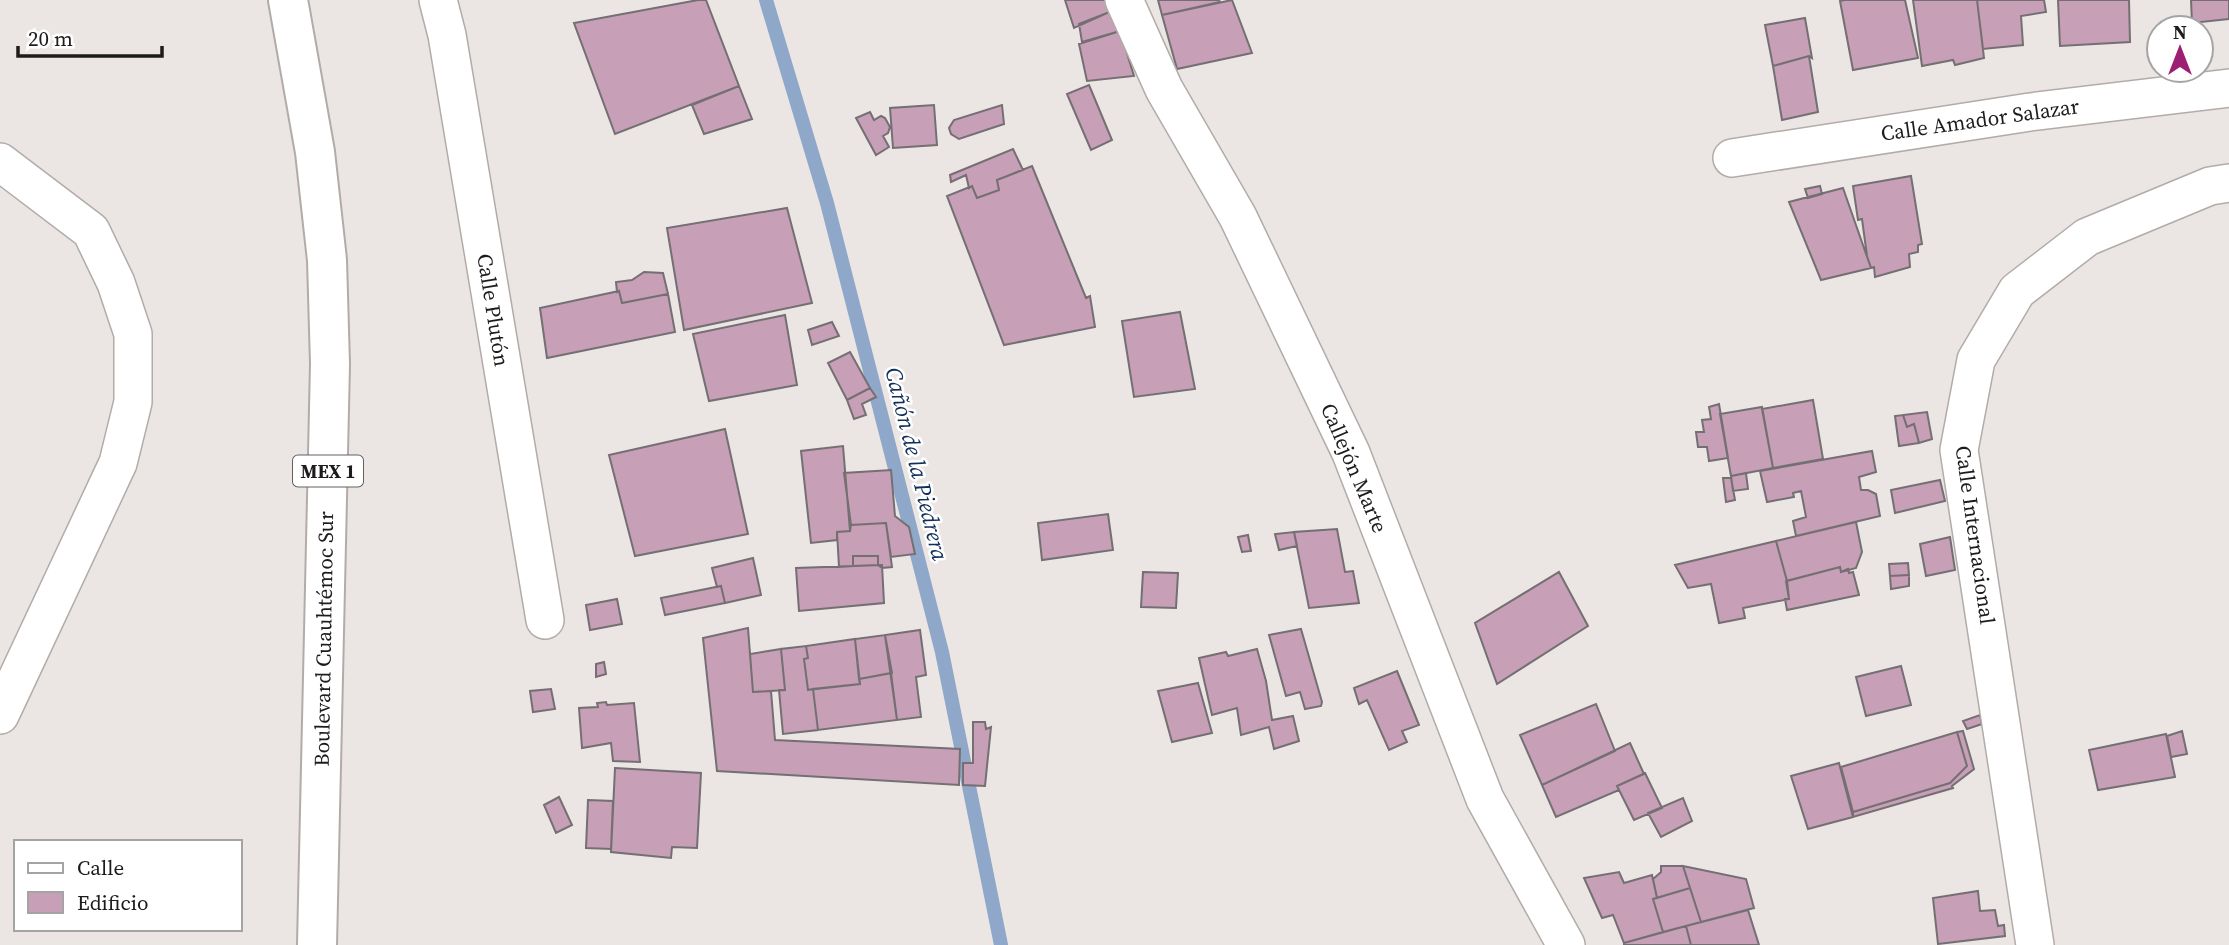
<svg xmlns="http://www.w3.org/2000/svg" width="2229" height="945" viewBox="0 0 2229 945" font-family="'Source Serif 4',serif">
	<rect width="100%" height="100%" fill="#ebe6e3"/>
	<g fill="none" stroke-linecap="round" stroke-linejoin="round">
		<!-- stream -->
		<path stroke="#8fa7c8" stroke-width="14" d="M766,0L827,203L942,652L1001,945"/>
	</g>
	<!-- building -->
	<path fill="#c79fb6" stroke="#746f72" stroke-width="2" d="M698,0H706L739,86L615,134L574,23Z
		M1065,0H1111L1112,11L1074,28Z
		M1158,0H1219L1220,2L1162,15Z
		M1232,0L1252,53L1177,69L1162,15Z
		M1845,0H1905L1918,58L1853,70L1840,1Z
		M1913,0H1977L1984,58L1955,65L1953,60L1922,66Z
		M1977,0H2044L2046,12L2021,16L2023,45L1983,49Z
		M2058,0H2129L2130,42L2060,46Z
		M2191,0H2229V19L2192,23Z
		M1112,11L1120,31L1082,42L1079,24Z
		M1805,18L1812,58L1809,56L1773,66L1765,25Z
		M1120,31L1134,76L1087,81L1079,44Z
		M1809,56L1818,112L1782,120L1773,66Z
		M1089,85L1112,140L1091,150L1067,94Z
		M739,86L752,119L704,134L692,105Z
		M934,105L937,145L893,148L890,108Z
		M1002,105L1004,124L959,139L951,134L949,128L954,120Z
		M870,112L874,120L881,116L885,118L890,127L888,133L883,136L889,147L876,155L856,118Z
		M1013,149L1023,170L997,180L999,190L977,198L972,186L969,188L966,175L951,182L950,175Z
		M1032,166L1086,298L1090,296L1095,327L1004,345L947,196L972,186L977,198L999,190L997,180Z
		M1911,176L1922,244L1918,245V252L1909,254L1910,267L1875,277L1874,267L1871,268L1867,256L1862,219L1858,220L1853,186Z
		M1820,186L1822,194L1808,198L1805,189Z
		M1843,188L1871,268L1821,280L1789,202Z
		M787,208L812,303L684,330L667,228Z
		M644,272L663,273L668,294L622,303L619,291L617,292L616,282L632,280Z
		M619,291L622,303L668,294L675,332L547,358L540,308Z
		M1180,312L1195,389L1134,397L1122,321Z
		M785,315L797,385L709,401L693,334Z
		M832,322L839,336L812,345L808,330Z
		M850,352L870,388L847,400L828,363Z
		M870,388L876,397L862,404L866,415L854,419L847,400Z
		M1813,400L1823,459L1773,468L1762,409Z
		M1719,404L1728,458L1709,461L1707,447H1698L1696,432H1704L1702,420L1711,419L1709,407Z
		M1762,407L1773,468L1731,476L1720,414Z
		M1927,412L1932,439L1919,443L1914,424L1907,427L1903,415Z
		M1903,415L1907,427L1914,424L1919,443L1899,446L1895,416Z
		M725,429L748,534L635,556L609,455Z
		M843,446L850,531L837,532V540L811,543L801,451Z
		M1872,451L1876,472L1859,477L1861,490H1868L1876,494L1880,516L1796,536L1793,521L1806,517L1801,491L1793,493L1794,497L1767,502L1760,471Z
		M891,470L895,516L909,527L915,554L891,557L886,523L851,525L844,473Z
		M1746,473L1748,489L1733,491L1731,476Z
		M1723,478H1731L1735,500L1726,502Z
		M1940,480L1945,501L1895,513L1891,490Z
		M1108,514L1113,550L1042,560L1038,523Z
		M1856,522L1862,552L1856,568L1841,572L1840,567L1787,581L1776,541Z
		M886,523L892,567L882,568L878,565V556H853V566L839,567L837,532L850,531L851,525Z
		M1337,529L1345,572L1353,571L1359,603L1309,608L1294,532Z
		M1294,532L1297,546L1279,550L1275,534Z
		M1248,535L1251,551L1242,552L1238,537Z
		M1950,537L1955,570L1926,576L1920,544Z
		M1776,541L1787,581L1789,599L1743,608L1745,618L1719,623L1711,584L1688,588L1675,565Z
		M853,556H878V565L853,566Z
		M753,558L761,595L725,603L721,586L717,587L712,568Z
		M1908,563L1909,575L1890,576L1889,564Z
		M882,565L884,603L799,611L796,568Z
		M1840,567L1841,572L1848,569L1849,573L1853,572L1859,595L1787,610L1785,599H1789L1786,581Z
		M1143,572L1178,573L1176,608L1141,607Z
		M1559,572L1588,626L1497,684L1475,623Z
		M1909,575V586L1891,589L1890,576Z
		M721,586L725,603L665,615L661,598Z
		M617,599L622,624L590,630L586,605Z
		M748,628L753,692L771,691L775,740L960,749L959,785L717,771L703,638Z
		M1301,629L1322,702L1321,706L1305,709L1300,692L1286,696L1269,635Z
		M920,630L926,675L916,677L921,717L897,720L885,635Z
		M885,635L892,673L859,679L855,639Z
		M855,639L860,684L808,690L804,659L808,658L806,646Z
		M806,646L808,658L804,659L808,690L813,689L818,730L783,734L779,690H785L781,649Z
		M781,649L785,690L753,692L750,654Z
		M1257,649L1266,681L1272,720L1293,716L1299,741L1274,749L1269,727L1241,735L1237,708L1212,715L1199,658L1226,652L1228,656Z
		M604,662L606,674L596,677V664Z
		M1901,666L1911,705L1866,716L1856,677Z
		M1397,671L1419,725L1402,731L1407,742L1389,750L1367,700L1359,704L1354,688Z
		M891,673L897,720L818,730L813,689L860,684L859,679Z
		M1198,683L1212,733L1172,742L1158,691Z
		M551,689L555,709L533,712L530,691Z
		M606,702L607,705L634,703L640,762L613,761L611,743L582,748L579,708L598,707L597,703Z
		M1596,704L1615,751L1542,785L1520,735Z
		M1980,715L1982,724L1967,729L1963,721Z
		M973,722H985L986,729L991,727L985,786L963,785V763H973Z
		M1963,731L1974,769L1952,786L1953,788L1853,817V812L1950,783L1967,766L1957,732Z
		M2182,731L2187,754L2171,757L2167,736Z
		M1957,732L1967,766L1950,783L1853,812L1841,767Z
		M2166,734L2175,777L2098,790L2089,750Z
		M1630,743L1644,774L1617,786L1619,790L1556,817L1542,785Z
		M1839,763L1853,817L1808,829L1791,776Z
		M615,768L701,773L697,848L672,847L671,858L611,852Z
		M1645,773L1662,808L1634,820L1617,786Z
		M559,797L572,825L556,833L544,805Z
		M1683,798L1692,821L1661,837L1648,813Z
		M588,800L613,801L611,849L586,848Z
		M1661,866H1683L1690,888L1657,898L1653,879L1661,872Z
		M1683,866L1746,879L1754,908L1701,922Z
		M1619,872L1624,883L1652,875L1657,898L1653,899L1663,932L1624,943L1613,915L1602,918L1584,878Z
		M1690,888L1701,922L1663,932L1653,899Z
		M1978,891L1980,911L1995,910L1998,926L2004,925L2005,936L1938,944L1933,898Z
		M1748,910L1759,945H1691L1686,926Z
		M1686,926L1691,945H1624V943Z"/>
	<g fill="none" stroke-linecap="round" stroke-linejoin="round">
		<defs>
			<path id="minor" d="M438,0L447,35L545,620
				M1124,0L1164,89L1238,217L1351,453L1485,799L1566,945
				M1732,158L2030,112L2229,88
				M0,162L91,231L116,283L133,334V402L118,463L0,715
				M2035,945L1959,450L1976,360L2017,291L2087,237L2210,186L2229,183"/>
			<path id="primary" d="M288,0L315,152L327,260L330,364L317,945"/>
		</defs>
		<!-- minor casing -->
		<use href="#minor" stroke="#b2aca9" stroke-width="40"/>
		<!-- primary casing -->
		<use href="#primary" stroke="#b2aca9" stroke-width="42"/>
		<!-- minor -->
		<use href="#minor" stroke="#fff" stroke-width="37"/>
		<!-- primary -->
		<use href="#primary" stroke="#fff" stroke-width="38"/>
	</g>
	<g text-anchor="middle" stroke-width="5" stroke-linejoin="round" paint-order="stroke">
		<!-- shield labels -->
		<rect fill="#fff" stroke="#62605f" stroke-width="2" x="293" y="455.5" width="70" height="31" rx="5"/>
		<g font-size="19" font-weight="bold" fill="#1e1c1b">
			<text x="328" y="478">MEX 1</text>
		</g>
		<!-- street labels -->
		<g font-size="21" fill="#1e1c1b" stroke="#fff">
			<text transform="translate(1980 120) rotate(-8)" y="7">Calle Amador Salazar</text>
			<text transform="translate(493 310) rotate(81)" y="7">Calle Plutón</text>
			<text transform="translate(1354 468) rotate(67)" y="7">Callejón Marte</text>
			<text transform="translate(1975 535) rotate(82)" y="7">Calle Internacional</text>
			<text transform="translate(324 639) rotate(-89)" y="7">Boulevard Cuauhtémoc Sur</text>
		</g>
		<!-- water labels -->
		<g font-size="23" font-style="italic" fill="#0f2e59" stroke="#fff">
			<text transform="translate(917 464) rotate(76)" y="8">Cañón de la Piedrera</text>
		</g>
	</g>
	<!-- legend -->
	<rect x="14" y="840" width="228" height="91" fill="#ffffff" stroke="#a5a4a4" stroke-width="2"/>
	<rect x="28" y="863" width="35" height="10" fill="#ffffff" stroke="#a5a4a4" stroke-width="2"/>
	<text x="77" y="875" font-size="21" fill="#1e1c1b">Calle</text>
	<rect x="28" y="892" width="35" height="21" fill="#c79fb6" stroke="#a5a4a4" stroke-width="2"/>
	<text x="77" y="910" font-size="21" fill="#1e1c1b">Edificio</text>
	<!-- north arrow -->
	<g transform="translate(2180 49)"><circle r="33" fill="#ffffff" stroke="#a5a4a4" stroke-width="2"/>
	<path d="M0-5L12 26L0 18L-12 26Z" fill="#9d1f74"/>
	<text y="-10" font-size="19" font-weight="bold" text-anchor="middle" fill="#1e1c1b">N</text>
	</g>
	<!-- scale -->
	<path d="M18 46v10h144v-10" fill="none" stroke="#1e1c1b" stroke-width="3.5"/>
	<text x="28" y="46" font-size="21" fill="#1e1c1b" stroke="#ffffff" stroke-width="5" paint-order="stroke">20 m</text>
</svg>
